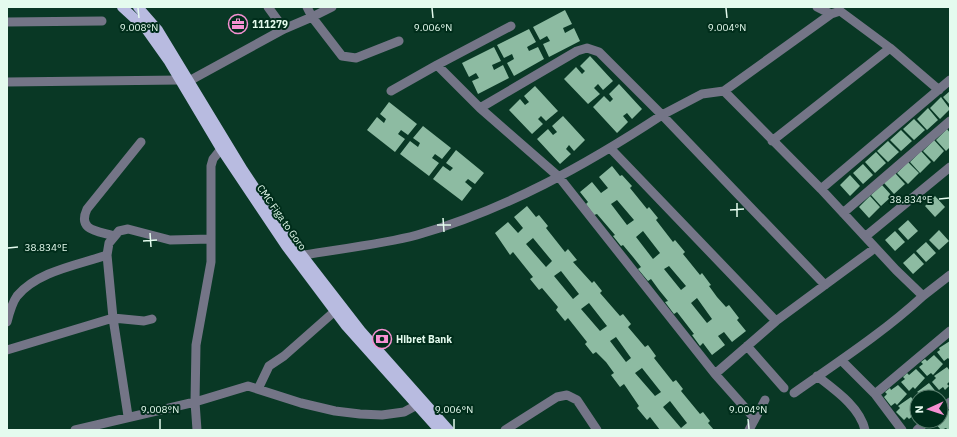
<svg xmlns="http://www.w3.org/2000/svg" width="957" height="437" viewBox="0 0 957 437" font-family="'IBM Plex Sans',sans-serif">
	<rect width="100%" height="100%" fill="#093825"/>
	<!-- building -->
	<path fill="#8dbba2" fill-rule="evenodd" d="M565,10L572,24L563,28L565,33L574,28L580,41L549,57L543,44L550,41L547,36L540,40L533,27Z
		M529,29L536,42L527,47L529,51L538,47L544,59L514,76L507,63L514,59L512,54L504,58L497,45Z
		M494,47L501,61L492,65L494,70L503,65L509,78L478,94L472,81L479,78L476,73L469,77L462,63Z
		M590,56L613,81L603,90L598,84L594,88L600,94L588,104L564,79L576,67L582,74L585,71L580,66Z
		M619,84L642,109L632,119L627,113L623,116L628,122L617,133L593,107L604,96L610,102L613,99L609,94Z
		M535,86L558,111L546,121L541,116L538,119L543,124L532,134L509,110L520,99L525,105L529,102L524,96Z
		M950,91V105L943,97Z
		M941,97L950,109L940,119L930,108Z
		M389,102L417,124L408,135L401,130L398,134L405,139L395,152L367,130L377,117L384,123L386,119L380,114Z
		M928,108L938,120L927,130L917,119Z
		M563,116L585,140L574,151L569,145L566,149L571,154L560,164L537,139L548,129L553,135L557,132L552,126Z
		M914,119L925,130L914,140L903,129Z
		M423,126L451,148L442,159L435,154L432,158L439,163L429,176L400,154L410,141L418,147L420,143L413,138Z
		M947,129L950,133V147L946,151L936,140Z
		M901,130L912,141L901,151L890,140Z
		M934,140L944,151L934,162L923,151Z
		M888,141L899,152L888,162L877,151Z
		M456,150L484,173L475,184L468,179L465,182L472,188L462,201L433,179L443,166L450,171L453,168L446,163Z
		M921,151L931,162L920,173L910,162Z
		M876,152L886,163L875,173L865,162Z
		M908,162L919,173L908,184L897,173Z
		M863,164L873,175L863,184L853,173Z
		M612,166L620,176L622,175L632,186L630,188L647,209L649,207L658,218L656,220L673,242L675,240L685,252L683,254L700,275L702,273L711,285L709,286L717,297L726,307L729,305L739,318L737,320L746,331L732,342L724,332L718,336L725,345L712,355L703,343L700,346L692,335L694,334L677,312L674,314L665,302L668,301L659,290L651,279L648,281L638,269L641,267L633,257L623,245L621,246L613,236L615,235L597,214L594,215L586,204L588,202L580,192L592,182L601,193L608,188L599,177ZM617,200L634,220L627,225L611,204ZM643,231L660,253L653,259L636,237ZM669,266L686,286L681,290L664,269ZM697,298L712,319L707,323L691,303Z
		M895,173L905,184L894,194L884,183Z
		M850,175L860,186L850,196L840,185Z
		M882,185L892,196L881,206L871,195Z
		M870,196L880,207L869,218L859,207Z
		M935,196L945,207L935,217L925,206Z
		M527,206L536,217L539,215L548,226L546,228L565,252L568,249L577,260L573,262L592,283L594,281L602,291L600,293L620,316L623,314L631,324L628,327L645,347L648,345L656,356L654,358L673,382L676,380L683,389L681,391L700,414L703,412L710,421L708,423L714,430H660L650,417L647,420L637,408L639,406L624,384L620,387L611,375L614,373L606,362L596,352L593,354L585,344L587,342L568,318L565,321L556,310L558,307L542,288L539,290L530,279L533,277L513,252L510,255L495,233L508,222L518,233L523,228L514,217ZM533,238L552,261L546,267L526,244ZM561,271L579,294L573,299L554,276ZM589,303L607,326L600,331L581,309ZM616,337L631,358L626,362L610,341ZM642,368L661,392L655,396L635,373ZM670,401L687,423L681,428L663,407Z
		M908,220L918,231L908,240L898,229Z
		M939,230L949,241L939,250L929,240Z
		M895,231L905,242L895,251L885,240Z
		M926,242L936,253L926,262L916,251Z
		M914,253L924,264L913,274L903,263Z
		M950,341V360L948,358L944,361L937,352L940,350L939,348Z
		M934,355L943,364L933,375L931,373L927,376L919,367L923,364L921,362L925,359L927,361Z
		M947,367L950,371V381L947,384L949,386L945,390L943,387L939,390L932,382L936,378L934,376Z
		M916,369L925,378L915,389L913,387L909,391L901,382L905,379L903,377L907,373L909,375Z
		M929,383L937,393L932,397H917V400L915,397L919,393L917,392Z
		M898,385L907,394L897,405L895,403L891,406L884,397L887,394L885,392L890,388L891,390Z
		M911,397L916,403L917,409L912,414L913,416L909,419L907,417L904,420L896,412L900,408L898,406Z
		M949,410L950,428L948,430L946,428L941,430L934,422L941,421V414L942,416Z"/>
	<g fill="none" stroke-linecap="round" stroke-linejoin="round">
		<!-- minor -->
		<path stroke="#747587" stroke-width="9" d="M268,7L284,29
			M307,7L312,17L332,7
			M817,7L831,14
			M7,22L102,21
			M437,65L511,26
			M189,81L284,29L312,17L342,56L356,58L399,41
			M7,82L180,80
			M391,91L437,65L480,108L559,177L715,374L755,419
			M724,91L821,189L896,270L923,296L950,275
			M480,108L577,51L587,48L599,52L662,115L702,94L724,91L831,14L840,11L890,48L939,90
			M772,141L890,48
			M221,149L213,159L211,166V262L196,345L195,402L248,386L301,403L335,411L360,414L382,415L404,412L417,405
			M611,149L776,321
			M821,189L950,80
			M843,213L950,121
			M114,236C98,231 77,231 87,209L141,142
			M866,236L950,167
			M297,258L304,255C340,249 383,244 417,235C505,210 586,165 662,115L825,285
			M7,322C9,314 12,303 17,296C38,271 78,265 107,255
			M747,346L784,388
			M7,350L113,318L144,321L152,319
			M841,360L875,394L902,430
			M715,374L776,321L875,248
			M817,376C835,390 860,407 865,430
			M258,389L269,366L284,356L335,311
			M794,393C838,362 884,332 923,296
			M875,394L950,331
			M941,410L950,402
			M128,416L113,318L107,255L109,243L119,231L128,229L170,240L211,239
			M75,430L195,402L197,430
			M505,430L557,397L567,395L577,400L597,430
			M749,430L765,400
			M917,430L927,421"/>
		<!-- major -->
		<path stroke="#b8bbe0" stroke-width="10" d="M122,7L146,29L168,60L221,149L286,246L346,326L439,430
			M138,7L158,30L243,170L285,233L361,331L449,430"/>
	</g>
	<!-- ticks -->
	<path fill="none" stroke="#e4fbee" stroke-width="1.5" d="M138,8L139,18M432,8L433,18M726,8L727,18M939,199L949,198M737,203V217M730,210L744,209M443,218L444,232M437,225H451M150,233L151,247M143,241L157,240M8,248L18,247M160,419V429M454,419V429M748,419L749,429"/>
	<!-- icons -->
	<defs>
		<symbol id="office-ring" viewBox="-11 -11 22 22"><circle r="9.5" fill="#002d1b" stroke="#f591d2" stroke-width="1.5"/><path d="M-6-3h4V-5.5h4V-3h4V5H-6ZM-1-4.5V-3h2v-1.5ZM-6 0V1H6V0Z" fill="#f591d2"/></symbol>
		<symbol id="bank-ring" viewBox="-11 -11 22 22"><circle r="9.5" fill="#002d1b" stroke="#f591d2" stroke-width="1.5"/><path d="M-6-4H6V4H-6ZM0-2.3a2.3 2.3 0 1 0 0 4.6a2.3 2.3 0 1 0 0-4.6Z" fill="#f591d2"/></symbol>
	</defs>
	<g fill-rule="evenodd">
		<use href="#office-ring" x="227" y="13" width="22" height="22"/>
		<use href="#bank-ring" x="371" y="328" width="22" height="22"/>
	</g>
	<g text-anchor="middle" stroke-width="4" stroke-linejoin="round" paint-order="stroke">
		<!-- poi labels -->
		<g font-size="10" font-weight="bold" fill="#e4fbee" stroke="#002d1b" text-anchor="start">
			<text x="252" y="28">111279</text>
			<text x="396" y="343">Hibret Bank</text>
		</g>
		<!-- street labels -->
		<g font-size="10" fill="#e4fbee" stroke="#002d1b">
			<text transform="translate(282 217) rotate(55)" y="4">CMC Figa to Goro</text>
		</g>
	</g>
	<g font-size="10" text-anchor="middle" fill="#e4fbee" stroke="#002d1b" stroke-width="4" stroke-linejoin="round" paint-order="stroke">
		<text x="139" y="31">9.008°N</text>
		<text x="433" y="31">9.006°N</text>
		<text x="727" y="31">9.004°N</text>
		<text x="911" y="203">38.834°E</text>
		<text x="46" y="251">38.834°E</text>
		<text x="160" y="413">9.008°N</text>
		<text x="454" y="413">9.006°N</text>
		<text x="748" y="413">9.004°N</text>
	</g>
	<!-- border -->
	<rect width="957" height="437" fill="none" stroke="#e4fbee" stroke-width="16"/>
	<!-- north arrow -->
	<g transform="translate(929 409) rotate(267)"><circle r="19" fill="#002d1b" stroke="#5b7f6f"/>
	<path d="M0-3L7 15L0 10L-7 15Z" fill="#f591d2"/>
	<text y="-6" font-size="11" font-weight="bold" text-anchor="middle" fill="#e4fbee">N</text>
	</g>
</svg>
